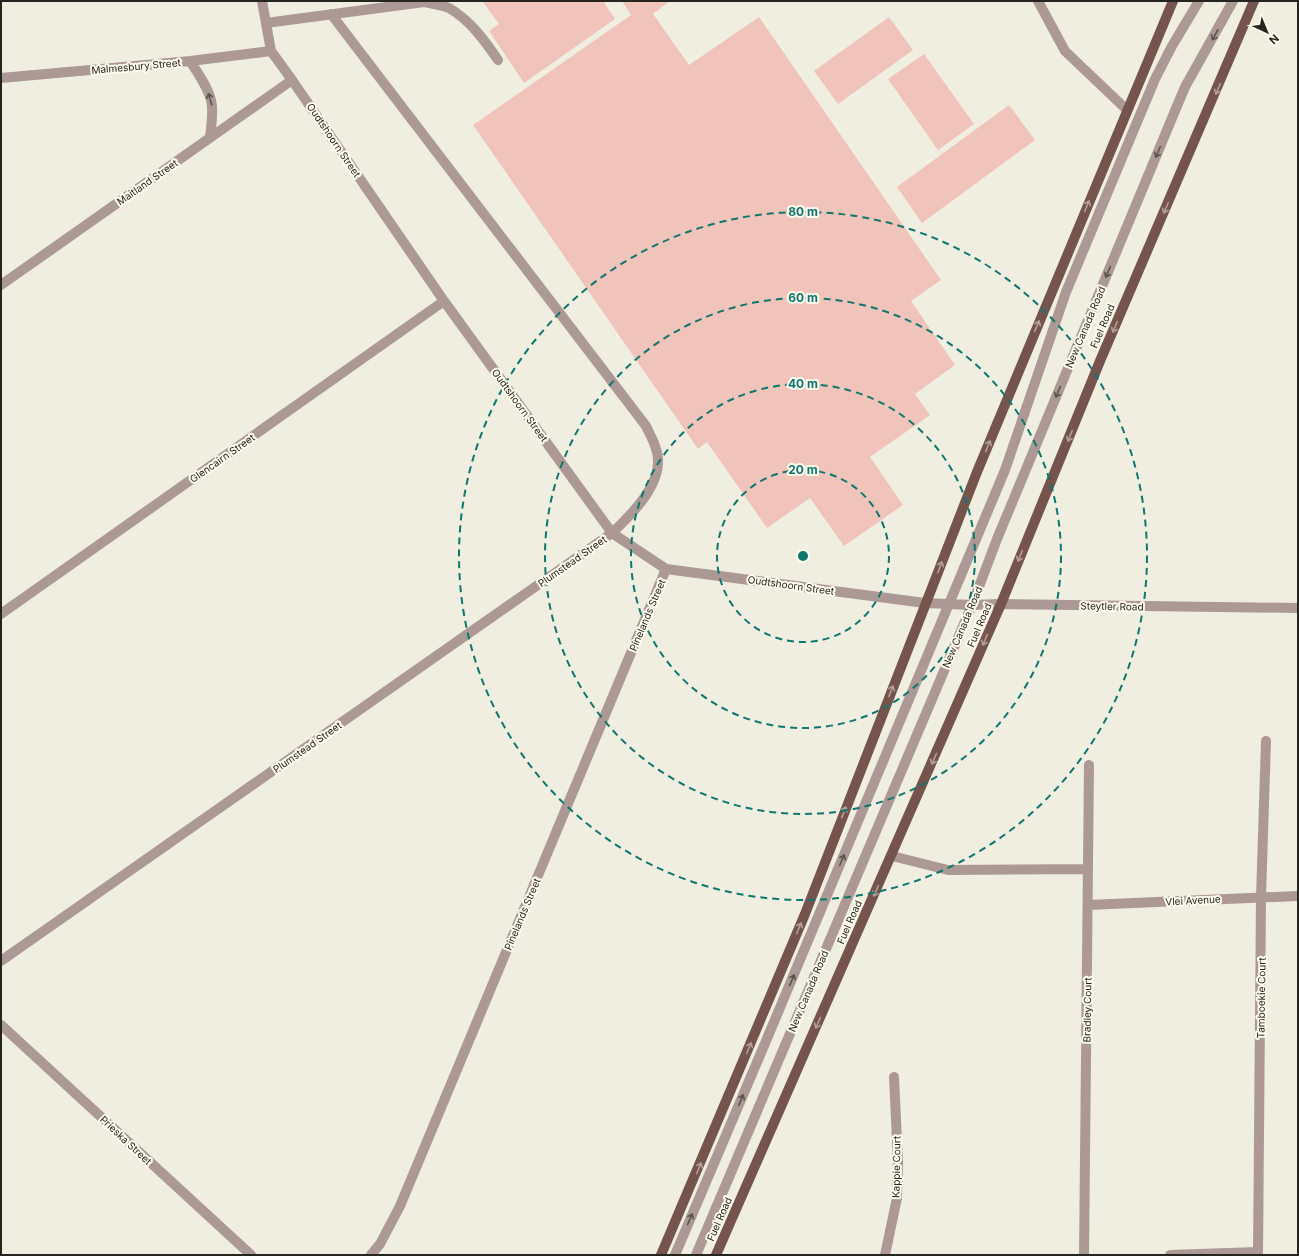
<svg xmlns="http://www.w3.org/2000/svg" width="1299" height="1256" viewBox="0 0 1299 1256" font-family="Inter,sans-serif">
	<rect width="100%" height="100%" fill="#f0eee0"/>
	<!-- building -->
	<path fill="#f1c4bb" d="M485,1H603L615,19L524,83L489,31L499,24L483,2Z
		M622,1H670L653,14L689,65L759,17L941,280L911,301L955,365L915,394L930,415L870,457L903,505L844,546L810,498L767,528L707,442L698,449L473,125L631,15Z
		M889,17L913,50L838,104L814,71Z
		M924,54L974,124L938,150L888,79Z
		M1009,105L1035,140L922,223L897,187Z"/>
	<g fill="none" stroke-linecap="round" stroke-linejoin="round">
		<!-- minor -->
		<path stroke="#ac9995" stroke-width="10" d="M262,1L271,51L292,80L444,301L612,533L666,569L925,603L972,605L1001,604L1298,608
			M1038,1L1065,51L1127,110
			M266,23L424,2C432,4 442,5 449,8C470,20 485,41 498,60
			M190,61C198,73 207,86 211,100C214,112 211,126 210,138
			M1,78L190,61L271,51
			M1,285L292,80
			M1,614L444,301
			M892,856L948,870L1088,869
			M1088,905L1298,896
			M1,961L612,533C633,513 667,480 656,449C654,441 649,433 646,426L331,14
			M1,1025L251,1255
			M371,1255L380,1244L400,1206L666,569
			M675,1255L766,1041L987,513L1005,470L1066,292L1155,79L1172,46L1199,1
			M696,1255L972,605L997,539L1177,106L1185,87L1233,1
			M885,1255L897,1198L898,1162L894,1077
			M1084,1255L1089,765
			M1170,1255L1258,1252
			M1258,1255L1261,897L1266,741"/>
		<!-- major -->
		<path stroke="#74544d" stroke-width="10" d="M661,1255L805,914L977,472L1173,1
			M716,1255L1001,604L1100,361L1254,1"/>
	</g>
	<!-- one-way arrows -->
	<defs><path id="oneway-shaft" d="M-6 0H5M1.5-3L5.5 0L1.5 3" fill="none" stroke-width="1.6" stroke-linecap="round" stroke-linejoin="round"/></defs>
	<g stroke="#5b534e">
		<use href="#oneway-shaft" transform="translate(1215 35) rotate(119)"/>
		<use href="#oneway-shaft" transform="translate(210 99) rotate(-106)"/>
		<use href="#oneway-shaft" transform="translate(1158 152) rotate(113)"/>
		<use href="#oneway-shaft" transform="translate(1108 272) rotate(113)"/>
		<use href="#oneway-shaft" transform="translate(1058 392) rotate(113)"/>
		<use href="#oneway-shaft" transform="translate(842 860) rotate(-67)"/>
		<use href="#oneway-shaft" transform="translate(792 980) rotate(-67)"/>
		<use href="#oneway-shaft" transform="translate(741 1100) rotate(-67)"/>
		<use href="#oneway-shaft" transform="translate(690 1219) rotate(-67)"/>
	</g>
	<g stroke="#b29f95">
		<use href="#oneway-shaft" transform="translate(1218 89) rotate(113)"/>
		<use href="#oneway-shaft" transform="translate(1087 206) rotate(-67)"/>
		<use href="#oneway-shaft" transform="translate(1166 208) rotate(113)"/>
		<use href="#oneway-shaft" transform="translate(1037 326) rotate(-67)"/>
		<use href="#oneway-shaft" transform="translate(1115 327) rotate(113)"/>
		<use href="#oneway-shaft" transform="translate(1070 436) rotate(112)"/>
		<use href="#oneway-shaft" transform="translate(988 446) rotate(-68)"/>
		<use href="#oneway-shaft" transform="translate(1020 556) rotate(112)"/>
		<use href="#oneway-shaft" transform="translate(940 567) rotate(-69)"/>
		<use href="#oneway-shaft" transform="translate(985 640) rotate(113)"/>
		<use href="#oneway-shaft" transform="translate(891 691) rotate(-69)"/>
		<use href="#oneway-shaft" transform="translate(934 759) rotate(113)"/>
		<use href="#oneway-shaft" transform="translate(844 812) rotate(-69)"/>
		<use href="#oneway-shaft" transform="translate(876 891) rotate(114)"/>
		<use href="#oneway-shaft" transform="translate(799 928) rotate(-67)"/>
		<use href="#oneway-shaft" transform="translate(818 1023) rotate(114)"/>
		<use href="#oneway-shaft" transform="translate(749 1048) rotate(-67)"/>
		<use href="#oneway-shaft" transform="translate(699 1168) rotate(-67)"/>
	</g>
	<!-- distance rings -->
	<g fill="none" stroke="#0f766e" stroke-width="2" stroke-dasharray="7 5">
		<circle cx="803" cy="556" r="86"/>
		<circle cx="803" cy="556" r="172"/>
		<circle cx="803" cy="556" r="258"/>
		<circle cx="803" cy="556" r="344"/>
	</g>
	<g text-anchor="middle" stroke-width="4" stroke-linejoin="round" paint-order="stroke">
		<!-- street labels -->
		<g font-size="10" fill="#25241f" stroke="#fefbee">
			<text transform="translate(136 66) rotate(-5)" y="4">Malmesbury Street</text>
			<text transform="translate(334 140) rotate(56)" y="4">Oudtshoorn Street</text>
			<text transform="translate(147 182) rotate(-35)" y="4">Maitland Street</text>
			<text transform="translate(1102 326) rotate(-67)" y="4">Fuel Road</text>
			<text transform="translate(1085 327) rotate(-67)" y="4">New Canada Road</text>
			<text transform="translate(520 405) rotate(54)" y="4">Oudtshoorn Street</text>
			<text transform="translate(222 458) rotate(-35)" y="4">Glencairn Street</text>
			<text transform="translate(572 561) rotate(-35)" y="4">Plumstead Street</text>
			<text transform="translate(791 585) rotate(8)" y="4">Oudtshoorn Street</text>
			<text transform="translate(1112 606) rotate(1)" y="4">Steytler Road</text>
			<text transform="translate(647 615) rotate(-67)" y="4">Pinelands Street</text>
			<text transform="translate(979 625) rotate(-67)" y="4">Fuel Road</text>
			<text transform="translate(962 627) rotate(-67)" y="4">New Canada Road</text>
			<text transform="translate(307 747) rotate(-35)" y="4">Plumstead Street</text>
			<text transform="translate(1193 900) rotate(-3)" y="4">Vlei Avenue</text>
			<text transform="translate(522 914) rotate(-67)" y="4">Pinelands Street</text>
			<text transform="translate(849 922) rotate(-66)" y="4">Fuel Road</text>
			<text transform="translate(808 991) rotate(-67)" y="4">New Canada Road</text>
			<text transform="translate(1261 998) rotate(-89)" y="4">Tamboekie Court</text>
			<text transform="translate(1087 1010) rotate(-89)" y="4">Bradley Court</text>
			<text transform="translate(126 1140) rotate(43)" y="4">Prieska Street</text>
			<text transform="translate(896 1167) rotate(-89)" y="4">Kappie Court</text>
			<text transform="translate(719 1219) rotate(-66)" y="4">Fuel Road</text>
		</g>
	</g>
	<circle cx="803" cy="556" r="6" fill="#0f766e" stroke="#fefbee" stroke-width="2"/>
	<g font-size="12" text-anchor="middle" font-weight="bold" fill="#0f766e" stroke="#fefbee" stroke-width="4" stroke-linejoin="round" paint-order="stroke">
		<text x="803" y="216">80 m</text>
		<text x="803" y="302">60 m</text>
		<text x="803" y="388">40 m</text>
		<text x="803" y="474">20 m</text>
	</g>
	<!-- border -->
	<rect width="1299" height="1256" fill="none" stroke="#25241f" stroke-width="4"/>
	<!-- north arrow -->
	<g transform="translate(1267 32) rotate(136)" stroke="#fefbee" stroke-width="3" paint-order="stroke">
	<path d="M0-3L7 15L0 10L-7 15Z" fill="#25241f"/>
	<text y="-6" font-size="11" font-weight="bold" text-anchor="middle" fill="#25241f">N</text>
	</g>
</svg>
